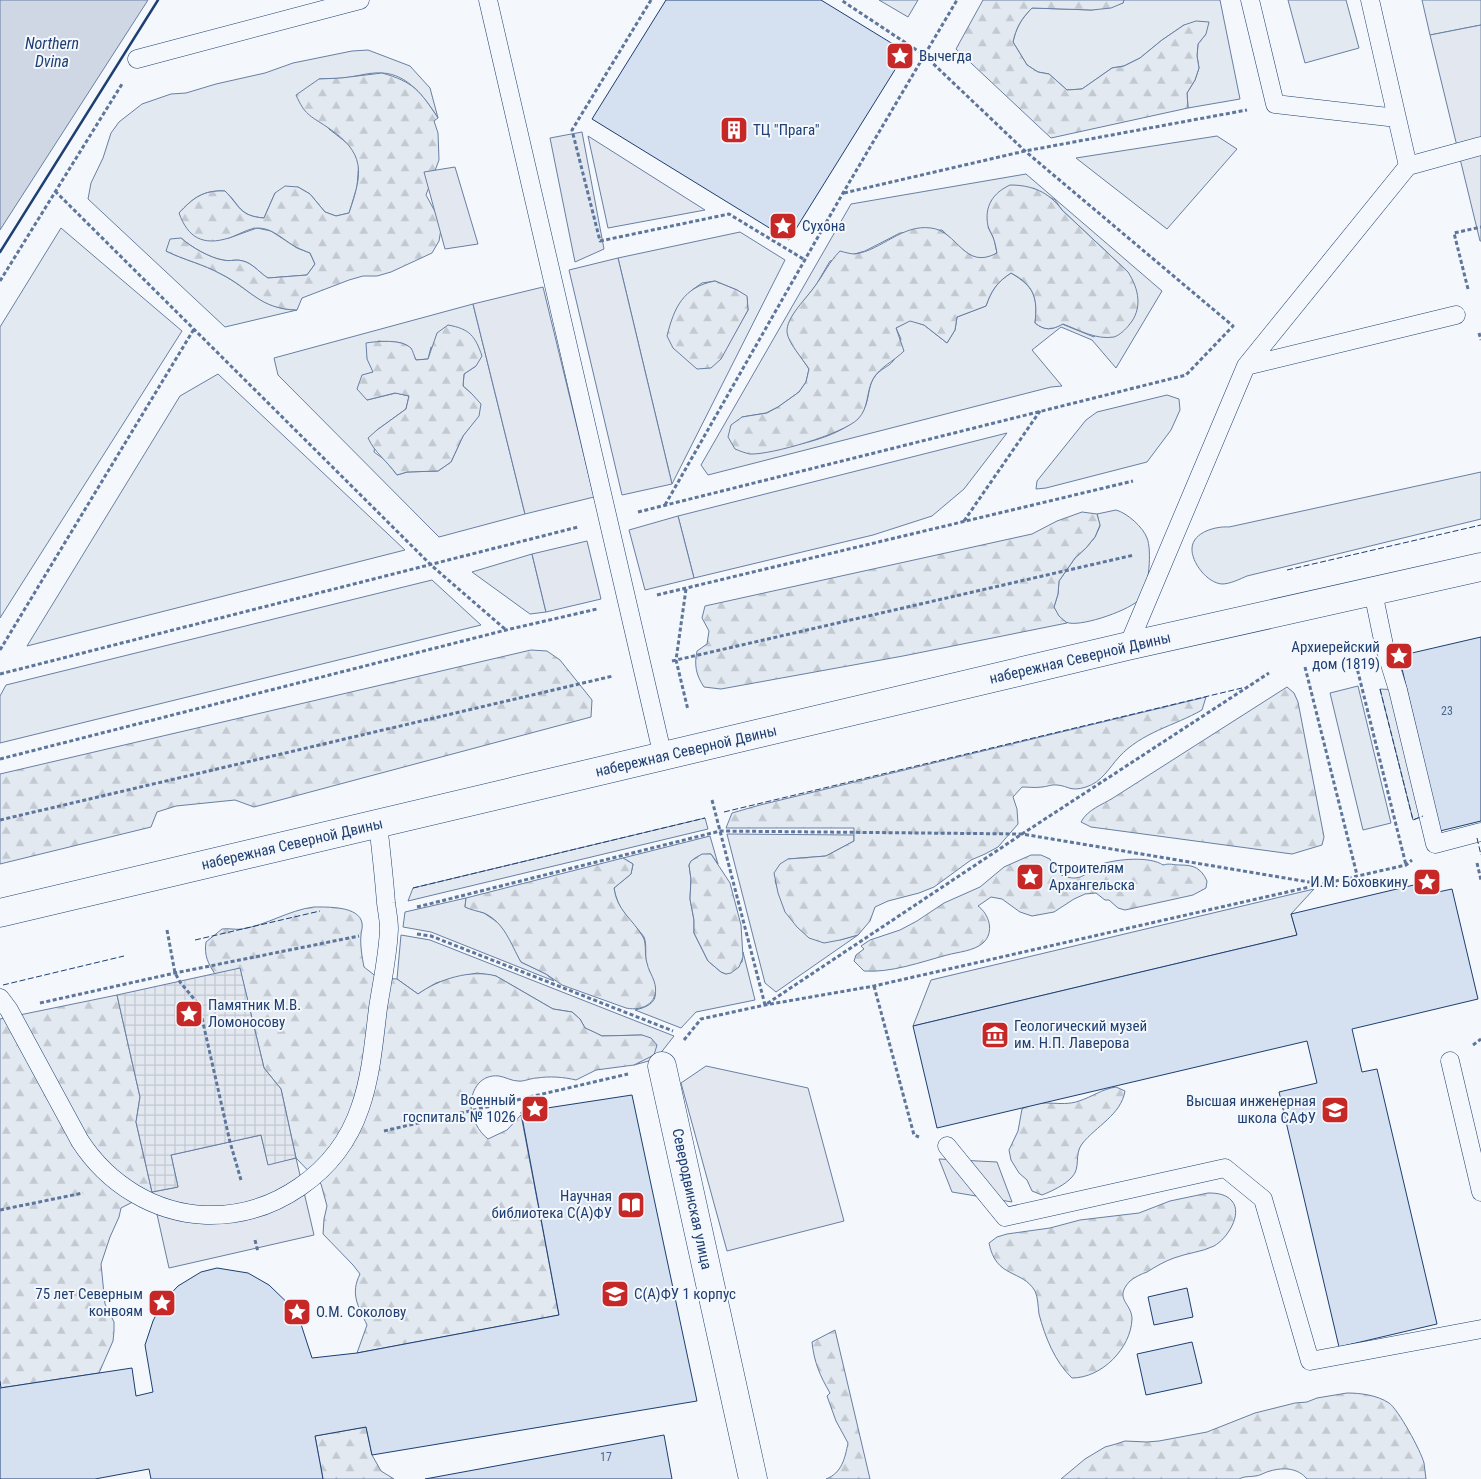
<svg xmlns="http://www.w3.org/2000/svg" width="1481" height="1479" viewBox="0 0 1481 1479" font-family="'Roboto Condensed',sans-serif">
	<defs>
		<pattern id="forest-firs" width="22" height="20" patternUnits="userSpaceOnUse" patternTransform="scale(1.25)"><rect width="22" height="20" fill="#e3e9f0"/><path d="M5 1l3.5 6h-7zM16 11l3.5 6h-7z" fill="#c2c9d1"/></pattern>
		<pattern id="plaza-grid" width="8" height="8" patternUnits="userSpaceOnUse" patternTransform="scale(1.25)"><rect width="8" height="8" fill="#e3e8f0"/><path d="M0 4h8M4 0v8" fill="none" stroke="#c2c8d1"/></pattern>
	</defs>
	<rect width="100%" height="100%" fill="#f4f7fb"/>
	<!-- grass -->
	<path fill="#e3e9f0" stroke="#687fa3" fill-rule="evenodd" d="M879,0H918L908,17Z
		M1124,0H1220L1240,99L1188,108L1187,93L1195,80L1199,68L1197,56L1198,44L1206,34L1184,25L1162,40L1140,58L1124,66L1112,68L1082,89L1067,90L1049,74L1038,72L1027,65L1013,42C1016,28 1021,19 1032,8L1092,10L1123,3Z
		M1288,0H1346L1359,48L1305,63Z
		M1422,0H1481V25L1430,35Z
		M368,50L410,66L430,88L438,118C425,98 408,74 382,73C369,72 355,77 343,78C335,79 327,78 319,79L329,129L352,147L359,161L357,187L349,213L336,216L325,212L310,194L298,187L275,193L264,218C239,216 241,206 225,191C203,190 193,198 179,213L229,238L257,228L271,231L297,248L310,253L315,264L307,275L268,278C261,274 254,265 246,262C236,258 232,262 223,260C210,258 191,247 181,238L166,251C184,260 203,264 221,274C250,289 261,309 297,310L225,327L88,199L91,183L103,158L111,133L119,122L142,104L171,94L186,93L216,84L265,73L293,63L352,51Z
		M1217,136L1237,149L1167,229L1076,158Z
		M1026,174L1162,291L1116,368L1092,340L1061,327L1032,350L1062,386L1051,387L708,475L701,465L851,204ZM1033,188L1055,200L1062,210L1128,272L1094,337L1062,324C1052,330 1045,331 1035,323C1038,296 1034,287 1011,273C997,282 991,291 986,306L957,317L955,330L947,343L924,325L910,320L896,328L901,339C899,345 897,356 893,361C889,367 880,368 873,379C868,388 869,400 864,409C853,431 813,442 790,446L742,417L766,413L778,407L799,392L806,382L809,369L792,344L799,307L816,285L830,261L865,251L900,233L942,230C953,240 969,261 986,259C989,258 994,255 997,253L994,239L988,227Z
		M61,228L182,331L0,618V327Z
		M740,232L785,260L672,484L618,258ZM715,281L737,290L747,297L748,310L728,345L692,290L702,283Z
		M473,304L525,514L439,537L278,375L274,358ZM378,341C399,344 406,337 416,360L428,359L431,347L476,366L464,374L463,386L472,394L478,416L463,436L451,462L438,471L407,472L397,475L385,460L374,452L377,430L406,409L409,396L396,393L367,400L362,376L373,372Z
		M218,374L405,550L27,646L180,396Z
		M1167,395L1179,399L1180,410L1171,430L1147,462L1046,488L1036,489L1037,481L1086,420L1097,412Z
		M1007,433L964,489L932,516L873,535L694,578L678,516Z
		M1481,472V519L1247,576C1240,579 1230,584 1222,584C1207,583 1191,562 1192,548C1193,532 1216,526 1229,527Z
		M1116,510C1127,513 1143,527 1147,538C1152,550 1149,588 1141,598C1131,610 1084,626 1069,623C1062,622 1056,614 1054,607L1058,594L1059,581L1075,558L1086,548L1095,537L1100,526L1097,514Z
		M532,554L546,612L530,614L472,572Z
		M432,580L481,625L0,743V696L6,685Z
		M1358,686L1391,823L1363,830L1330,693Z
		M1380,689L1398,690L1425,815L1413,820Z
		M705,818L708,829L408,901L413,888Z
		M727,834L854,835V841L826,856L788,859L775,881L781,898L840,940L858,935L776,992L765,983Z
		M710,836L718,864L711,854C701,854 693,857 689,865L691,879L690,899L694,920V933L708,961L721,972L726,974L742,962L743,952L755,1000L696,1012L681,1028L635,1010C671,1002 649,982 646,961C645,953 647,945 644,937C641,932 635,927 631,922C622,912 616,901 614,888L631,874L633,864L623,858Z
		M1314,889L1291,914L1297,935L913,1026L931,980Z
		M466,898L465,907L484,913L500,924L507,933L521,962L546,974L554,981L431,932L403,927L405,912Z
		M401,935L430,940L674,1036L656,1059L634,1065L654,1054L642,1035L602,1036L585,1028L580,1019L572,1012L553,1009L496,976L477,973L446,980L436,983L418,994L397,979Z"/>
	<!-- forest -->
	<path fill="url(#forest-firs)" stroke="#687fa3" d="M983,0H1124L1123,3L1111,8L1092,10L1032,8C1021,19 1016,28 1013,42L1027,65L1038,72L1049,74L1067,90L1082,89L1112,68L1124,66L1140,58L1162,40L1184,25L1196,21L1209,22L1206,34L1198,44L1197,56L1199,68L1195,80L1187,93L1188,108L1051,138L956,49Z
		M382,73C414,82 420,91 438,118L434,121L438,133L439,160L426,195L438,217L441,229L439,241L432,253L391,272L377,276H363L349,280L302,298L297,310C259,309 251,289 221,274C203,264 184,260 166,251L170,239L181,238C191,247 210,258 223,260C232,262 236,258 246,262C254,265 261,274 268,278L307,275L315,264L310,253C305,251 300,249 296,247C283,240 273,228 258,228C249,228 238,235 229,238C203,246 188,238 179,213C193,198 203,190 225,191C240,206 239,216 264,218L275,193L285,186L298,187L310,194L325,212L336,216L349,213C363,172 366,153 327,127C309,115 305,115 296,95L319,79L341,78Z
		M1010,185C1032,185 1049,192 1062,210L1128,272C1139,289 1143,309 1129,325C1126,329 1120,335 1114,337C1096,340 1079,330 1063,324C1052,330 1045,331 1035,323C1038,298 1034,285 1011,273C997,282 991,291 986,306L957,317L955,330L947,343L924,325L910,321L896,328L904,351C894,361 880,367 873,379C866,392 869,408 858,419C843,434 771,455 750,454C745,453 740,451 735,449L728,437L731,425L742,417L767,413L778,407L799,392L806,382L809,369C803,359 788,343 787,332C786,317 807,298 815,286C824,274 829,262 840,251C844,252 850,254 855,254C882,250 902,224 931,228C958,231 964,271 997,253C996,248 995,242 993,237C992,234 989,230 988,226C984,206 993,193 1010,185Z
		M715,281L737,290L747,296L748,310L721,359L711,368L697,369L673,348L667,336C674,308 683,287 715,281Z
		M448,325C470,329 475,336 482,356L476,366L464,374L463,386L472,394L481,404L479,416L463,436L451,462L438,471L407,472L397,475C387,461 375,453 368,438L377,430L406,409L409,396L395,393L367,400L357,389L362,375L373,372L367,359L366,343C378,341 402,339 411,348C413,351 414,356 416,360L428,359L437,333Z
		M1082,512L1097,514L1100,525L1095,537L1086,548L1075,558L1059,581L1058,594L1054,607L1059,616L1067,623L903,656L721,689L704,687C696,675 694,665 697,651L707,644L709,631L702,618L705,606L1032,534L1057,521Z
		M531,650L547,651L560,660L592,700L591,717L254,807L235,800L176,806L157,812L151,827L0,864V774Z
		M1287,687L1294,693L1298,702L1324,837L1322,845L1292,854L1091,827L1081,822C1088,809 1102,805 1113,798Z
		M1206,697L1202,710C1174,726 1142,732 1119,757C1109,768 1102,782 1086,787C1070,792 1069,786 1057,785C1052,784 1046,787 1042,787C1035,788 1029,787 1022,787L1013,797L1017,809L1018,824L998,847L985,854L971,860L934,887L919,893L888,901L875,907L870,921L858,935L840,940L824,943L809,938L797,927L785,912L778,893L774,873L780,864L788,859L826,856L854,841V828H726L732,813L760,805Z
		M702,854H711L730,883L741,925L743,957L739,967L731,973L726,974L721,972L708,961L694,933V920L690,899L691,879L689,865L691,861Z
		M1031,855H1041L1050,859C1053,868 1055,873 1064,876C1083,883 1087,870 1102,864C1117,859 1150,856 1163,865C1170,863 1173,865 1180,865C1194,865 1201,868 1207,881L1206,888L1193,895L1125,910L1118,908L1109,900H1105L1096,893L1085,894L1074,899L1054,912L1032,916L1020,912L1002,899L991,897L978,906C989,914 995,932 983,943C974,951 958,952 947,955C921,962 891,973 864,971L854,961L856,955L864,949L861,946L870,940L900,930L917,921L944,903L980,887L1004,867Z
		M623,858L633,864L631,874L614,888C617,911 632,918 643,937C647,944 644,955 647,963C648,969 652,975 654,981C661,1001 644,1012 626,1008L562,985L546,974L521,962C510,943 505,923 484,913C478,911 471,910 465,907L466,898Z
		M314,907C328,907 359,906 362,923C363,927 361,932 361,935C360,945 362,957 364,967L378,978L397,979L418,994C439,979 471,969 496,976L553,1009L572,1012L580,1019L585,1028L594,1032L602,1036L642,1035L651,1038L657,1045L654,1055L634,1065L596,1070L576,1080C564,1077 549,1076 537,1078C531,1078 523,1082 518,1081C512,1081 505,1077 499,1076C481,1074 471,1089 471,1106C472,1119 478,1131 488,1139L507,1130L521,1115L559,1315L357,1353L367,1325C358,1306 350,1294 360,1274L353,1265L323,1234L324,1219L327,1206L321,1184L296,1158L281,1089L264,1068L240,969L215,974C208,963 204,956 206,942L222,929C228,928 236,930 242,929C267,925 289,910 314,907Z
		M117,995L140,1097L136,1122L152,1192L121,1208L119,1217L110,1237L101,1264L105,1304L114,1322V1331L113,1341L99,1373L0,1388V1019Z
		M1116,1087L1125,1091C1121,1115 1096,1126 1082,1144C1074,1154 1081,1168 1072,1177C1065,1185 1052,1191 1042,1195L1032,1191L1027,1180L1019,1173L1011,1160L1009,1150L1018,1131L1022,1109C1040,1097 1060,1108 1079,1101C1092,1097 1102,1089 1116,1087Z
		M1208,1193C1217,1193 1226,1194 1232,1201C1243,1214 1227,1239 1214,1246C1202,1252 1187,1253 1174,1258C1165,1261 1155,1267 1147,1272C1141,1274 1135,1277 1130,1281C1113,1299 1132,1303 1132,1319C1131,1348 1102,1378 1072,1378C1055,1362 1045,1337 1039,1314C1038,1307 1038,1297 1035,1291C1022,1269 996,1279 989,1243L997,1237L1007,1234L1050,1228L1080,1220L1139,1213L1170,1201Z
		M835,1330L870,1479H826C842,1473 845,1458 848,1443L836,1421L827,1396L830,1393C820,1376 814,1362 812,1342Z
		M1347,1393C1360,1393 1377,1395 1389,1403C1398,1409 1421,1451 1424,1463C1425,1468 1425,1474 1426,1479H1307C1298,1468 1284,1467 1270,1471C1265,1472 1260,1476 1255,1476C1249,1477 1245,1476 1239,1479H1061L1085,1459L1105,1447L1116,1444L1125,1441L1147,1442L1159,1441L1207,1432L1255,1413L1295,1403L1307,1402L1317,1398Z
		M366,1427L372,1455L381,1471L394,1479H323L315,1436Z"/>
	<!-- parking -->
	<path fill="#e3e8f0" stroke="#687fa3" d="M1481,25V241H1480L1430,35Z
		M582,132L604,249L575,262L550,138Z
		M588,136L705,210L608,228Z
		M455,167L478,244L445,249L424,172Z
		M618,258L672,484L622,495L569,270Z
		M543,287L594,497L525,514L473,304Z
		M678,516L694,578L645,590L629,530Z
		M587,541L601,599L546,612L532,554Z
		M706,1066L808,1088L844,1221L727,1251L681,1083Z
		M261,1135L268,1164L296,1158L314,1235L169,1268L152,1192L178,1187L171,1155Z
		M939,1159L997,1162L1012,1202L952,1192Z"/>
	<!-- plaza -->
	<path fill="url(#plaza-grid)" stroke="#687fa3" d="M240,968L264,1068L281,1089L296,1158L268,1165L261,1135L171,1155L178,1187L152,1192L136,1122L140,1097L117,995Z"/>
	<!-- water -->
	<path fill="#cfd7e4" stroke="#687fa3" d="M0,0H148L0,230Z"/>
	<!-- building -->
	<path fill="#d5e0f0" stroke="#1d3f73" d="M666,0H821L906,52L789,240L592,119Z
		M1481,637V821L1440,831L1399,656Z
		M1435,880L1438,892L1452,889L1478,999L1352,1029L1362,1072L1377,1069L1437,1324L1339,1347L1279,1092L1317,1083L1307,1041L937,1128L913,1026L1297,935L1291,914Z
		M632,1095L697,1401L372,1455L366,1427L315,1436L323,1479H151L149,1469L95,1479H0V1388L132,1368L136,1396L153,1392L145,1345L153,1321L162,1303L178,1286L201,1272L217,1268L248,1273L269,1285L297,1312L312,1358L357,1353L559,1315L521,1112Z
		M1187,1288L1193,1317L1154,1325L1148,1297Z
		M1192,1342L1202,1383L1146,1395L1137,1354Z
		M664,1435L672,1479H425Z"/>
	<g fill="none" stroke-linecap="round" stroke-linejoin="round">
		<defs>
			<path id="service" d="M488,0L663,757
				M1250,0L1275,104L1397,118
				M1370,0L1408,166
				M137,59L360,0
				M1246,366L1456,315
				M1373,592L1384,645L1398,690L1435,844L1481,832
				M1128,646L1246,366L1408,166L1481,146
				M0,998L9,1010L80,1141C108,1184 154,1213 206,1215C274,1217 338,1173 360,1108C371,1077 374,1041 378,1008C382,982 388,955 389,929C389,920 387,911 386,903C384,876 381,850 378,824
				M1450,1061L1481,1192
				M947,1146L1005,1217L1225,1168L1263,1199L1310,1361L1481,1329"/>
			<path id="minor" d="M662,1066L753,1479"/>
			<path id="secondary" d="M0,913L1128,646L1481,567"/>
		</defs>
		<!-- service casing -->
		<use href="#service" stroke="#1d3f73" stroke-width="19"/>
		<!-- minor casing -->
		<use href="#minor" stroke="#1d3f73" stroke-width="29"/>
		<!-- secondary casing -->
		<use href="#secondary" stroke="#1d3f73" stroke-width="29"/>
		<!-- path -->
		<path stroke="#5e769c" stroke-width="3" stroke-dasharray="4 2.5" stroke-linecap="butt" d="M651,0L572,130L600,241L729,214L805,260
			M55,191L431,565L506,630
			M844,193L1025,151L1247,110
			M0,281L122,84
			M1468,289L1454,233L1481,227
			M1479,333L1481,340
			M665,505L843,193L957,0
			M638,512L1186,375L1233,326L1025,151L924,55L841,0
			M964,521L1040,411
			M686,589L676,660L688,710
			M657,595L1133,481
			M0,650L194,329
			M672,661L1134,555
			M1356,664L1406,865
			M1305,667L1357,875
			M0,674L578,527
			M0,759L506,630L597,609
			M712,800L765,1005L1022,834L1269,673
			M0,820L613,676
			M1477,863L1481,880
			M417,907L720,831L1022,834L1315,883
			M167,930L175,973L180,982L199,1005L230,1142L241,1180
			M417,934L431,936L673,1031
			M874,986L914,1135L919,1137
			M40,1003L175,973L359,936
			M684,1040L701,1019L765,1005L874,986L1406,865L1412,860
			M1473,1045L1481,1039
			M384,1131L628,1074
			M0,1210L83,1193
			M255,1240L258,1252"/>
		<!-- service -->
		<use href="#service" stroke="#f4f7fb" stroke-width="18"/>
		<!-- minor -->
		<use href="#minor" stroke="#f4f7fb" stroke-width="28"/>
		<!-- secondary -->
		<use href="#secondary" stroke="#f4f7fb" stroke-width="28"/>
		<!-- fence -->
		<path stroke="#1d3f73" stroke-width="1" stroke-dasharray="6 2.5" stroke-linecap="butt" d="M1287,570L1481,525
			M1380,689L1413,820L1423,816
			M724,812L1242,688
			M1477,838L1481,855
			M413,888L705,818
			M195,940L320,911
			M3,985L124,956
			M0,1381L1,1388"/>
		<!-- wall -->
		<path stroke="#1d3f73" stroke-width="2.5" d="M0,252L158,0"/>
	</g>
	<!-- icons -->
	<defs>
		<symbol id="sight-square" viewBox="-11 -11 22 22"><rect x="-9" y="-9" width="18" height="18" rx="4" fill="#c62828" stroke="#f4f7fb"/><path d="M0-6L1.8-2.2L6-1.7L2.9 1.2L3.7 5.4L0 3.3L-3.7 5.4L-2.9 1.2L-6-1.7L-1.8-2.2Z" fill="#fff"/></symbol>
		<symbol id="building-square" viewBox="-11 -11 22 22"><rect x="-9" y="-9" width="18" height="18" rx="4" fill="#c62828" stroke="#f4f7fb"/><path d="M-4-6H4V6H1V3H-1V6H-4ZM-2.5-4.3h1.7v1.8h-1.7ZM.8-4.3h1.7v1.8H.8ZM-2.5-1h1.7V.8h-1.7ZM.8-1h1.7V.8H.8Z" fill="#fff"/></symbol>
		<symbol id="museum-square" viewBox="-11 -11 22 22"><rect x="-9" y="-9" width="18" height="18" rx="4" fill="#c62828" stroke="#f4f7fb"/><path d="M0-6L6-3V-2H-6V-3ZM-5-1h2V3h-2ZM-1-1h2V3h-2ZM3-1h2V3H3ZM-6 4H6V6H-6Z" fill="#fff"/></symbol>
		<symbol id="university-square" viewBox="-11 -11 22 22"><rect x="-9" y="-9" width="18" height="18" rx="4" fill="#c62828" stroke="#f4f7fb"/><path d="M0-5L7-2L0 1L-7-2ZM-4 1L0 2.5L4 1V4Q0 6-4 4Z" fill="#fff"/></symbol>
		<symbol id="library-square" viewBox="-11 -11 22 22"><rect x="-9" y="-9" width="18" height="18" rx="4" fill="#c62828" stroke="#f4f7fb"/><path d="M-6-4Q-3-5.5-.7-3.5V5Q-3 3-6 4ZM6-4Q3-5.5 .7-3.5V5Q3 3 6 4Z" fill="#fff"/></symbol>
	</defs>
	<g fill-rule="evenodd">
		<use href="#sight-square" x="884" y="40" width="32" height="32"/>
		<use href="#building-square" x="718" y="114" width="32" height="32"/>
		<use href="#sight-square" x="767" y="210" width="32" height="32"/>
		<use href="#sight-square" x="1383" y="640" width="32" height="32"/>
		<use href="#sight-square" x="1014" y="861" width="32" height="32"/>
		<use href="#sight-square" x="1411" y="866" width="32" height="32"/>
		<use href="#sight-square" x="173" y="998" width="32" height="32"/>
		<use href="#museum-square" x="979" y="1019" width="32" height="32"/>
		<use href="#sight-square" x="519" y="1093" width="32" height="32"/>
		<use href="#university-square" x="1319" y="1094" width="32" height="32"/>
		<use href="#library-square" x="615" y="1189" width="32" height="32"/>
		<use href="#university-square" x="599" y="1278" width="32" height="32"/>
		<use href="#sight-square" x="146" y="1287" width="32" height="32"/>
		<use href="#sight-square" x="281" y="1296" width="32" height="32"/>
	</g>
	<g text-anchor="middle" stroke-width="4" stroke-linejoin="round" paint-order="stroke">
		<!-- number labels -->
		<g font-size="12" fill="#4b6792">
			<text x="1447" y="715">23</text>
			<text x="606" y="1461">17</text>
		</g>
		<!-- poi labels -->
		<g font-size="15" fill="#1d3f73" stroke="#f4f7fb" text-anchor="start">
			<text x="919" y="61">Вычегда</text>
			<text x="753" y="135">ТЦ "Прага"</text>
			<text x="802" y="231">Сухона</text>
			<text x="1380" y="652" text-anchor="end">Архиерейский<tspan x="1380" dy="17">дом (1819)</tspan></text>
			<text x="1049" y="873">Строителям<tspan x="1049" dy="17">Архангельска</tspan></text>
			<text x="1408" y="887" text-anchor="end">И.М. Боховкину</text>
			<text x="208" y="1010">Памятник М.В.<tspan x="208" dy="17">Ломоносову</tspan></text>
			<text x="1014" y="1031">Геологический музей<tspan x="1014" dy="17">им. Н.П. Лаверова</tspan></text>
			<text x="516" y="1105" text-anchor="end">Военный<tspan x="516" dy="17">госпиталь № 1026</tspan></text>
			<text x="1316" y="1106" text-anchor="end">Высшая инженерная<tspan x="1316" dy="17">школа САФУ</tspan></text>
			<text x="612" y="1201" text-anchor="end">Научная<tspan x="612" dy="17">библиотека С(А)ФУ</tspan></text>
			<text x="143" y="1299" text-anchor="end">75 лет Северным<tspan x="143" dy="17">конвоям</tspan></text>
			<text x="634" y="1299">С(А)ФУ 1 корпус</text>
			<text x="316" y="1317">О.М. Соколову</text>
		</g>
		<!-- street labels -->
		<g font-size="15" fill="#1d3f73" stroke="#f4f7fb">
			<text transform="translate(1080 658) rotate(-13)" y="5">набережная Северной Двины</text>
			<text transform="translate(686 751) rotate(-13)" y="5">набережная Северной Двины</text>
			<text transform="translate(292 844) rotate(-13)" y="5">набережная Северной Двины</text>
			<text transform="translate(692 1199) rotate(78)" y="5">Северодвинская улица</text>
		</g>
		<!-- water labels -->
		<g font-size="16" font-style="italic" fill="#1d3f73" stroke="#f4f7fb">
			<text x="52" y="49">Northern<tspan x="52" dy="18">Dvina</tspan></text>
		</g>
	</g>
</svg>
